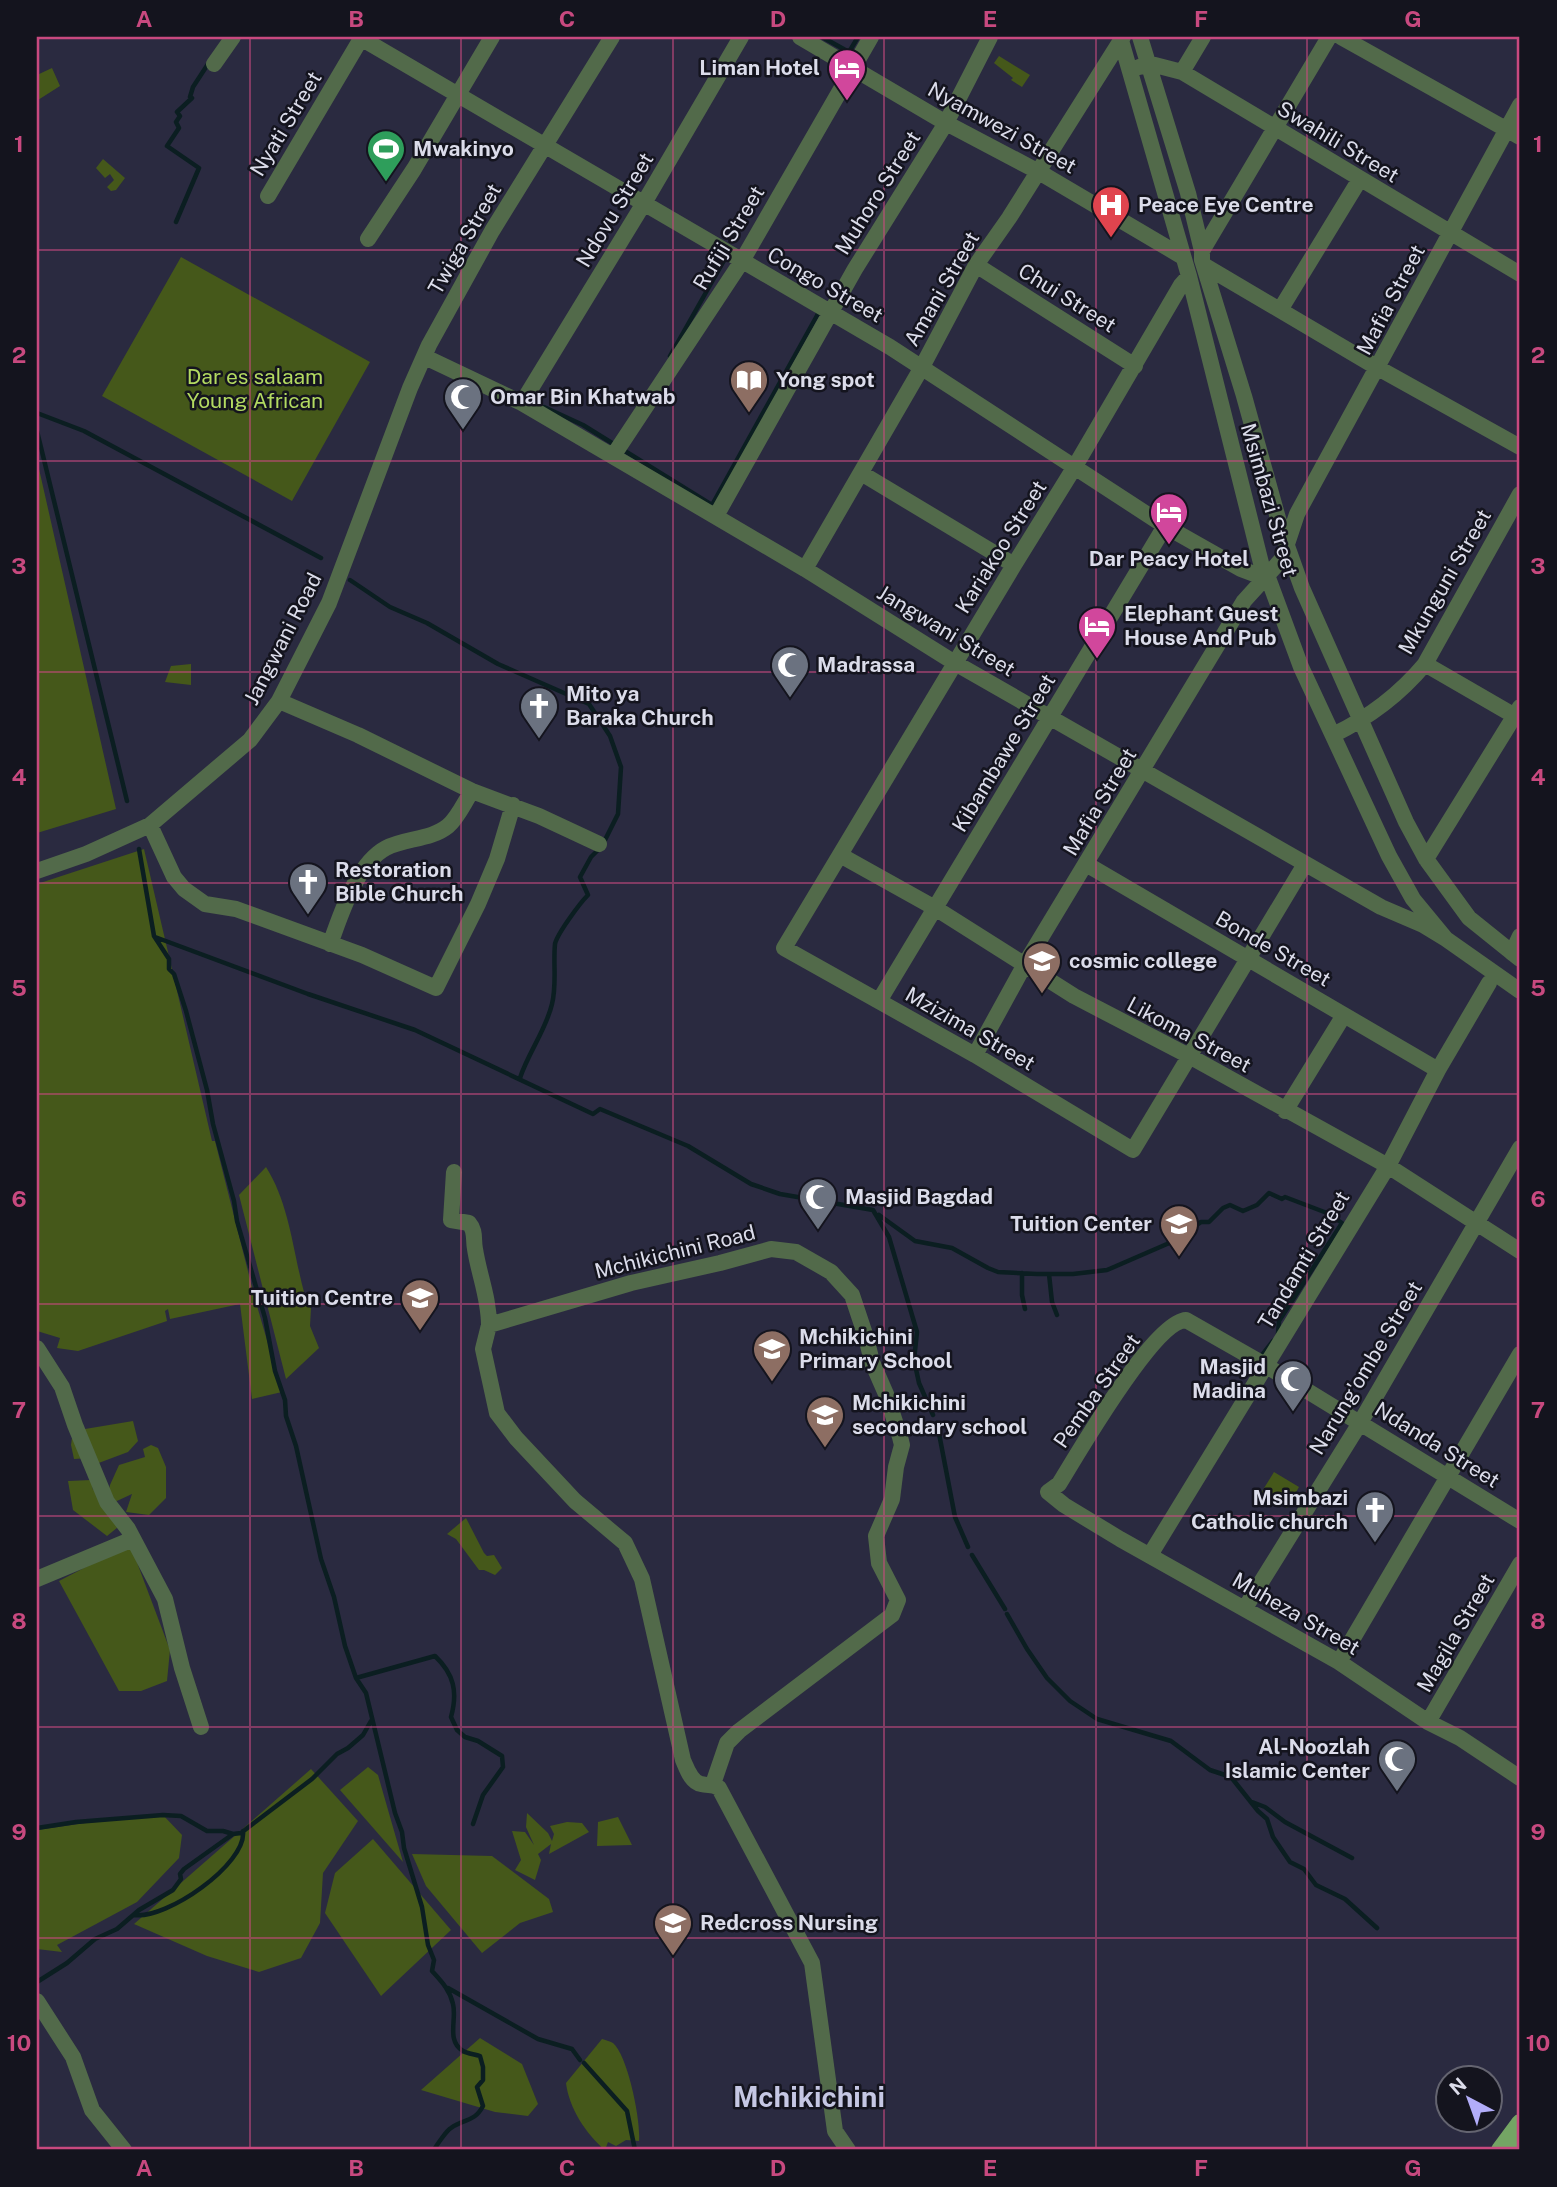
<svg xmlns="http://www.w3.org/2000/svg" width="1557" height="2187" viewBox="0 0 1557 2187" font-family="'Public Sans',sans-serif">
	<rect width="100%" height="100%" fill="#2a2a40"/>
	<!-- green -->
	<path fill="#45581a" d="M999,56L1030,75L1022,87L1011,80L1013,78L994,63Z
		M52,68L60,86L38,100L37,75Z
		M103,159L125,178L116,190L111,191L107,187L114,180L110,174L105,178L96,168Z
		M181,257L370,362L292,501L102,396Z
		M37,460L116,809L37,833Z
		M191,664V685L165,682L171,666Z
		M144,849L212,1141H215L255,1299L282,1392L252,1399L240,1304L170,1319L168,1309L165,1311L167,1321L78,1351L57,1348L60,1338L37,1331V884Z
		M266,1167C290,1205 293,1253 305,1296L304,1302L311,1308L310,1326L319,1348L286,1379L239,1195Z
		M133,1421L138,1441L128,1452L96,1464L89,1458L74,1459L71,1445L73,1431Z
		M151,1445L158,1448L166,1467V1498L149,1515L126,1512L132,1494L106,1506L110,1485L119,1465L145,1457L143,1449Z
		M1274,1472L1299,1487L1287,1508L1261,1493Z
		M91,1480L93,1490L108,1489L123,1523L107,1536L73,1510L68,1481Z
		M466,1518L484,1553L487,1556L494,1555L502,1568L495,1575L484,1570H479L456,1539L447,1534Z
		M130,1544L170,1650L167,1681L141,1691H119L59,1581Z
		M368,1767L378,1775L403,1862L340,1790Z
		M311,1769L358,1821L323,1873L320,1923L301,1958L259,1972L207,1956L134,1924Z
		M527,1813L548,1833L552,1841L554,1834L550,1826L567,1822L582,1823L589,1832L549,1854L551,1844L538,1854L541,1860L535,1880L515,1870L521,1860L512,1831L525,1832L534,1845L526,1827Z
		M163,1815L182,1835L179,1858L137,1902L57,1945L62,1952L37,1949V1830L106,1820Z
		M618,1817L632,1845L597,1846L598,1822Z
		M373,1839L451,1930L381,1996L325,1913L335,1873Z
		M412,1854L492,1856L549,1899L553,1912L520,1923L482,1953L426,1886Z
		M480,2038L522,2064L538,2104L528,2116L495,2112L421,2090Z
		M602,2039C605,2040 610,2041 613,2043C628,2056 641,2121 639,2141L626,2140L616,2146L608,2142L605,2150C586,2134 569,2108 566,2083Z"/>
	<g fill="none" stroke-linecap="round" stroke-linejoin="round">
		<!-- stream -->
		<path stroke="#0b1e21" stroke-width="4.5" d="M822,37L849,52L858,37
			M176,222L199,168L167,146L179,128L176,122L180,116L177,112L192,98L190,97L193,87L208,64
			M670,356L726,257
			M544,407L583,425L712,505L819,312L817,311
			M37,413L84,431L321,558
			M37,431L127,801
			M350,580L390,607L427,623L498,664L589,704L610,736L621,767L618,814L604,842
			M139,849L154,936L169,959V969L174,974L186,1011L207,1090L213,1124L234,1201L237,1221L265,1318L275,1371L285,1400L286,1416L296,1446L321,1559L334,1597L345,1646L356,1678L366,1693L395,1813L402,1832L404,1848L422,1907L428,1945L434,1960L432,1971C441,1981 450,1990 453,2004C457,2019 446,2041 463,2051C468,2054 475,2054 480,2056L483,2067V2080L477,2087L483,2106C474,2123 464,2118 451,2128C447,2130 436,2146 434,2150
			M155,937L308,994L415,1030L593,1114L600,1109L688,1146L751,1184L780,1194L873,1210L889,1237L917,1332L914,1360L919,1383L933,1415
			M520,1078C528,1053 546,1030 552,1004C557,984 553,964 555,944C557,934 580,903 588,895L580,877L591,857L599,849
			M879,1215L915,1241L952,1248L988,1268L998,1272L1037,1274H1073L1107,1270L1167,1244L1201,1222H1209L1223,1208L1230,1205L1243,1211L1257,1205L1269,1193L1282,1199L1285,1197L1327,1213L1342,1223L1279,1321L1278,1334
			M1022,1273V1295L1025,1309
			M1049,1274L1052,1302L1057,1315
			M1252,1368L1273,1341
			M937,1423L955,1517L968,1547
			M972,1555L1005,1609
			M1007,1614L1027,1649L1047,1678L1070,1701L1097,1719L1171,1741L1210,1770L1231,1777L1258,1811L1267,1819L1273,1837L1290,1862L1304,1869L1316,1885L1345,1899L1377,1928
			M356,1678L435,1656C454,1674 458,1692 451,1717L457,1730L465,1737L478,1741L502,1756L503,1767L483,1795L473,1824
			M1252,1802L1265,1807L1285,1822L1352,1858
			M37,1828L76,1822L163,1815L181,1816L207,1831H223L233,1834
			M134,1915C166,1920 247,1864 243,1831
			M37,1982L67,1963L95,1939L117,1929L139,1910L173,1890L181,1879L180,1874L184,1869L233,1834L241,1833L250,1826L312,1779L337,1754L348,1748L363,1735L371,1721
			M448,1988L538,2039L572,2049L580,2060
			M584,2063L627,2111L635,2150"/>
		<!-- minor -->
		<path stroke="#526a4a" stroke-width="16" d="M359,37L890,347L1165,526L1241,569L1257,575L1263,571
			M800,37L946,123L1039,172L1183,257
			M1120,37L1189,276L1263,571L1267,575L1301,667L1389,856L1413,899L1446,939L1520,991
			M1140,37L1188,193L1202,251V260L1244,396L1281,529L1302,588L1406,822L1426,859L1469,918L1520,959
			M1341,37L1520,137
			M214,64L233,37
			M1139,67L1151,64L1182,72L1520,274
			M1182,72L1203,37
			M268,196L362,37
			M368,239L414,169L492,37
			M1202,251L1329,37
			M976,265L1135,366
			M1205,266L1378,368L1520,447
			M1189,276L1181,285L1074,468L1014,565L784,948L975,1055L1133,1150L1305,864
			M1280,310L1360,179
			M425,357L522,403L805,569L955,663L1381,907L1423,925L1446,939
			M522,403L644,203L741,37
			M613,456L742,261L871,37
			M861,473L1014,565
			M716,516L855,269L946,123L990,37
			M805,569L922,367L976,265L1009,218L1123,37
			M1425,664L1520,719
			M279,701L358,735L472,791L539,816L599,844
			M1333,735C1368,718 1400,694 1425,664L1520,494
			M150,825L174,877L184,889L205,904L236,909L362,955L436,988L478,904L497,859L513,805
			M840,855L935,908L1074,996L1191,1057L1388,1166L1520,1251
			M1426,859L1520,707
			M1086,864L1438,1070
			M37,871L86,854L150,825L250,740L279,701L329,603L410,388L429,345L492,231L612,37
			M330,944C341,915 356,864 386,848C405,838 431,840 448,826C458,818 465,801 472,791
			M1512,953L1520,936
			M879,1001L1165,526
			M975,1055L1025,964L1244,601L1282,559L1297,514L1520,105
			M1285,1111L1344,1015
			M454,1172L451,1220L469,1223C476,1231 473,1239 475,1249C479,1275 489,1298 489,1325
			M37,1348L62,1387L75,1425L107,1502L128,1529L165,1599L182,1668L201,1727
			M1520,1521L1265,1365L1186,1320C1154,1321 1077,1455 1059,1484L1048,1492L1064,1505L1120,1539L1339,1662L1428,1722L1460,1738L1520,1778
			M1150,1555L1388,1166L1438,1070L1489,983
			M37,1579L133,1539
			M1245,1608L1360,1423L1520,1148
			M1339,1662L1520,1354
			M1428,1722L1520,1564
			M713,1784L727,1743L739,1731L892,1615L898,1600L879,1563L876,1536L892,1499L896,1467L902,1445L900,1437L886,1394L872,1362L866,1337L852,1295L831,1272L796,1252L771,1249L720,1263L631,1283L489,1325L483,1349L497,1413L516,1438L575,1501L625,1543L642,1579L683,1760C687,1769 691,1782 701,1784C709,1786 712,1784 719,1788L812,1963L835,2131L848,2150
			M37,2001L73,2057L92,2110L124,2150"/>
		<!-- major -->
		<path stroke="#74a564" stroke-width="18" d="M1500,2150L1520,2123
			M1516,2150L1520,2145"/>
	</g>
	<!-- grid -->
	<path fill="none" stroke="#c8497f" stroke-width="2" stroke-opacity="0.55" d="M250,37V2150M461,37V2150M673,37V2150M884,37V2150M1096,37V2150M1307,37V2150M37,250H1520M37,461H1520M37,672H1520M37,883H1520M37,1094H1520M37,1304H1520M37,1516H1520M37,1727H1520M37,1938H1520"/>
	<!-- icons -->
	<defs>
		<symbol id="hotel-pin" viewBox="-11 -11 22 30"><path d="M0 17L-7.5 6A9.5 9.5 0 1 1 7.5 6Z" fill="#d1479c" stroke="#14141e"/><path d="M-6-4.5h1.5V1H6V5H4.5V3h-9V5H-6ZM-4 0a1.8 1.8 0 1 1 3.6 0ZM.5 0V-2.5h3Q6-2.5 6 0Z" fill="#fff"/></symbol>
		<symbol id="stadium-pin" viewBox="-11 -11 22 30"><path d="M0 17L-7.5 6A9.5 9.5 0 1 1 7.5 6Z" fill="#2e9e5b" stroke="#14141e"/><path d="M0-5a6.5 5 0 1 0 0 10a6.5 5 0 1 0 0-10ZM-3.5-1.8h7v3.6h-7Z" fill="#fff"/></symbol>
		<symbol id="hospital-pin" viewBox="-11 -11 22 30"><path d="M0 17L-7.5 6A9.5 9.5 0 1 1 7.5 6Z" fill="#e0444e" stroke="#14141e"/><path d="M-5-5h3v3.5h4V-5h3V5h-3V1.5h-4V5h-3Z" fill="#fff"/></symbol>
		<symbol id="library-pin" viewBox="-11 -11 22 30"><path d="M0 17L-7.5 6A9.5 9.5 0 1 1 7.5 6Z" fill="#8d6e63" stroke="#14141e"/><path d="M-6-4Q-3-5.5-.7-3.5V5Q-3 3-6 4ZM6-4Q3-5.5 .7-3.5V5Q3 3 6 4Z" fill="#fff"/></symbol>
		<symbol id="mosque-pin" viewBox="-11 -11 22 30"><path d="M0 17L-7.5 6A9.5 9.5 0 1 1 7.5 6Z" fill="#6b7280" stroke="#14141e"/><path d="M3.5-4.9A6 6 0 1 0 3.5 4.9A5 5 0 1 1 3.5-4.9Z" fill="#fff"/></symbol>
		<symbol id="church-pin" viewBox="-11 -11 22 30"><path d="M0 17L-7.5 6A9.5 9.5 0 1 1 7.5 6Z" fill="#6b7280" stroke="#14141e"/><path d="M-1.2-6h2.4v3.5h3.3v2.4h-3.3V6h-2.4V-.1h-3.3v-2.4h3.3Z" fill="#fff"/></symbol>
		<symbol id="university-pin" viewBox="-11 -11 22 30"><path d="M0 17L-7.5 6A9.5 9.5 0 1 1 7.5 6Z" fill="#8d6e63" stroke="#14141e"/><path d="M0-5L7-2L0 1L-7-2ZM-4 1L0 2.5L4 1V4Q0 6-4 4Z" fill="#fff"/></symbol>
		<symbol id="school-pin" viewBox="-11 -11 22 30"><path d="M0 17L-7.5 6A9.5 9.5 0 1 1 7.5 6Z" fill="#8d6e63" stroke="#14141e"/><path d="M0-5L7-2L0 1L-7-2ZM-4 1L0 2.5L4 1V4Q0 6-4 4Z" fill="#fff"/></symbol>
	</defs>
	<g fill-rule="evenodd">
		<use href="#hotel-pin" x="825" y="46" width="44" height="60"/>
		<use href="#stadium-pin" x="364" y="127" width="44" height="60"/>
		<use href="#hospital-pin" x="1089" y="183" width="44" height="60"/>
		<use href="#library-pin" x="727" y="358" width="44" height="60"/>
		<use href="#mosque-pin" x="441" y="375" width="44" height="60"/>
		<use href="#hotel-pin" x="1147" y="490" width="44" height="60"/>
		<use href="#hotel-pin" x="1075" y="604" width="44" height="60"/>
		<use href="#mosque-pin" x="768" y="643" width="44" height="60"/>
		<use href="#church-pin" x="517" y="684" width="44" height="60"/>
		<use href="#church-pin" x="286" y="860" width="44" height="60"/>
		<use href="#university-pin" x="1020" y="939" width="44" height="60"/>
		<use href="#mosque-pin" x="796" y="1175" width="44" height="60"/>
		<use href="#school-pin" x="1157" y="1202" width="44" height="60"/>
		<use href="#school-pin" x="398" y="1276" width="44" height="60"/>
		<use href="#school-pin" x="750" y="1327" width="44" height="60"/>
		<use href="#mosque-pin" x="1271" y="1357" width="44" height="60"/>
		<use href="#school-pin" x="803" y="1393" width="44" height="60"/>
		<use href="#church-pin" x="1353" y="1488" width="44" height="60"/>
		<use href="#mosque-pin" x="1375" y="1737" width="44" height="60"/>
		<use href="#university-pin" x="651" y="1901" width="44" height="60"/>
	</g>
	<g text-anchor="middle" stroke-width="5" stroke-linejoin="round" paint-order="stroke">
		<!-- poi labels -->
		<g font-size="21" font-weight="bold" fill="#dbdcea" stroke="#14141e" text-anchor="start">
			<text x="820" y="75" text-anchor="end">Liman Hotel</text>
			<text x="413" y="156">Mwakinyo</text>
			<text x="1138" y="212">Peace Eye Centre</text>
			<text x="776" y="387">Yong spot</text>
			<text x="490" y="404">Omar Bin Khatwab</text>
			<text x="1169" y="566" text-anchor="middle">Dar Peacy Hotel</text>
			<text x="1124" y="621">Elephant Guest<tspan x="1124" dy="24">House And Pub</tspan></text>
			<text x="817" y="672">Madrassa</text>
			<text x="566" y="701">Mito ya<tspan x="566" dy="24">Baraka Church</tspan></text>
			<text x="335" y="877">Restoration<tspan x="335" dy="24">Bible Church</tspan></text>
			<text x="1069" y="968">cosmic college</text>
			<text x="845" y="1204">Masjid Bagdad</text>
			<text x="1152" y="1231" text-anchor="end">Tuition Center</text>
			<text x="393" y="1305" text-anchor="end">Tuition Centre</text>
			<text x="799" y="1344">Mchikichini<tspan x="799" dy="24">Primary School</tspan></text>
			<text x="1266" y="1374" text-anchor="end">Masjid<tspan x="1266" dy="24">Madina</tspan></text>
			<text x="852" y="1410">Mchikichini<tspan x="852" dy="24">secondary school</tspan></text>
			<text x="1348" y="1505" text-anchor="end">Msimbazi<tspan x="1348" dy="24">Catholic church</tspan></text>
			<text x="1370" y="1754" text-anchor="end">Al-Noozlah<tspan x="1370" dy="24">Islamic Center</tspan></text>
			<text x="700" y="1930">Redcross Nursing</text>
		</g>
		<!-- street labels -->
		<g font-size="21" fill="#dbdcea" stroke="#14141e">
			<text transform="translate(286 124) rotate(-59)" y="7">Nyati Street</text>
			<text transform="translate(1002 128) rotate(29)" y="7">Nyamwezi Street</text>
			<text transform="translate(1338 142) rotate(31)" y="7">Swahili Street</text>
			<text transform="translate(878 193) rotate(-58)" y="7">Muhoro Street</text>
			<text transform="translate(615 210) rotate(-59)" y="7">Ndovu Street</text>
			<text transform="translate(729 238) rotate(-59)" y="7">Rufiji Street</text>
			<text transform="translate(465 239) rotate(-60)" y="7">Twiga Street</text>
			<text transform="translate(825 285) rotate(30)" y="7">Congo Street</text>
			<text transform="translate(942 289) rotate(-60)" y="7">Amani Street</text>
			<text transform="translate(1067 298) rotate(32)" y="7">Chui Street</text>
			<text transform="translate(1391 300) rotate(-62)" y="7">Mafia Street</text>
			<text transform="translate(1269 500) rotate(74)" y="7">Msimbazi Street</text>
			<text transform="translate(1001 547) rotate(-58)" y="7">Kariakoo Street</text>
			<text transform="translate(1445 582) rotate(-60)" y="7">Mkunguni Street</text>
			<text transform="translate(946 631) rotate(31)" y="7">Jangwani Street</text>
			<text transform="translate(283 639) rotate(-63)" y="7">Jangwani Road</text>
			<text transform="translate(1004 753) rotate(-59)" y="7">Kibambawe Street</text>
			<text transform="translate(1100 802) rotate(-59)" y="7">Mafia Street</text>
			<text transform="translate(1273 949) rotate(30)" y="7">Bonde Street</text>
			<text transform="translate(970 1029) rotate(30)" y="7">Mzizima Street</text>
			<text transform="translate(1189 1035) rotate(28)" y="7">Likoma Street</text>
			<text transform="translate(675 1252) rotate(-14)" y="7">Mchikichini Road</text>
			<text transform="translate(1304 1260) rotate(-59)" y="7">Tandamti Street</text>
			<text transform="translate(1366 1368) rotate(-59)" y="7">Narung'ombe Street</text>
			<text transform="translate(1097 1391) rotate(-55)" y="7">Pemba Street</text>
			<text transform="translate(1437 1445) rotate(32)" y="7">Ndanda Street</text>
			<text transform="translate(1296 1614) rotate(30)" y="7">Muheza Street</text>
			<text transform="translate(1456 1633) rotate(-60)" y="7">Magila Street</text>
		</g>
		<!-- park labels -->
		<g font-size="21" fill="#b3da61" stroke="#14141e">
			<text x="255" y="384">Dar es salaam<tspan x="255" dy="24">Young African</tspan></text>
		</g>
		<!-- district labels -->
		<g font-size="28" font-weight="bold" fill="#c5c7e3" stroke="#14141e">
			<text x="809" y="2107">Mchikichini</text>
		</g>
	</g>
	<!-- border -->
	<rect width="1557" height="2187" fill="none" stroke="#14141e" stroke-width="77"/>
	<!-- north arrow -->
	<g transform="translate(1469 2099) rotate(319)"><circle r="33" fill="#14141e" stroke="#646470" stroke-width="2"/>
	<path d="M0-5L12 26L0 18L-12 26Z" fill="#b2adf9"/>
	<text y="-10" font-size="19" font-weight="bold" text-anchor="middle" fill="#dbdcea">N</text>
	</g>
	<rect x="38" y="38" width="1480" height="2110" fill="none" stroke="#c8497f" stroke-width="2.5"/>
	<g font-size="23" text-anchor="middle" font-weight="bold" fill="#c8497f">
		<text x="144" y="27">A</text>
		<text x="356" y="27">B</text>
		<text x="567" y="27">C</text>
		<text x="778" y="27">D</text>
		<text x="990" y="27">E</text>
		<text x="1201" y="27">F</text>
		<text x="1413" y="27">G</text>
		<text x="19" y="152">1</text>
		<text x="1538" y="152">1</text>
		<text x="19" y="363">2</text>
		<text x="1538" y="363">2</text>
		<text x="19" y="574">3</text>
		<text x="1538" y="574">3</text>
		<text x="19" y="785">4</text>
		<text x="1538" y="785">4</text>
		<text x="19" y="996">5</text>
		<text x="1538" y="996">5</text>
		<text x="19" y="1207">6</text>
		<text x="1538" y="1207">6</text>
		<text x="19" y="1418">7</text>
		<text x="1538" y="1418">7</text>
		<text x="19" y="1629">8</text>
		<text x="1538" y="1629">8</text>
		<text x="19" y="1840">9</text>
		<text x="1538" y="1840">9</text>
		<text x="19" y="2051">10</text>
		<text x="1538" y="2051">10</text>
		<text x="144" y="2176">A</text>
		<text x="356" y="2176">B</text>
		<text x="567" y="2176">C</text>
		<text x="778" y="2176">D</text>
		<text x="990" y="2176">E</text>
		<text x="1201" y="2176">F</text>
		<text x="1413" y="2176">G</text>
	</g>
</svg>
